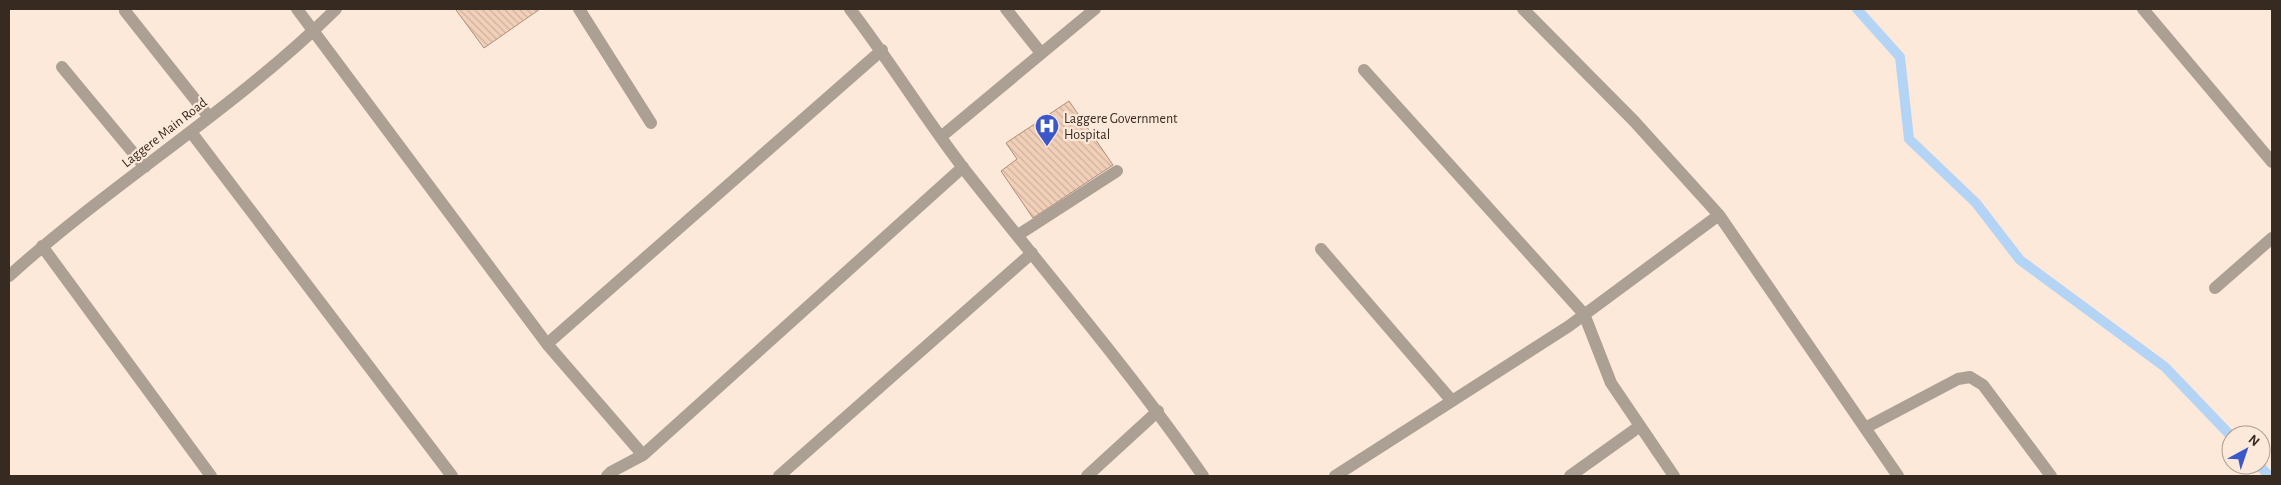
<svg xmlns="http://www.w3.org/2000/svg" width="2281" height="485" viewBox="0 0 2281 485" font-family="'Alegreya Sans',sans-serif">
	<defs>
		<pattern id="building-back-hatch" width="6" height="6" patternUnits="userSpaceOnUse" patternTransform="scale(1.25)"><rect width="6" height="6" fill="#f1cfb8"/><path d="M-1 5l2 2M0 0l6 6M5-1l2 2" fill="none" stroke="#cfb29e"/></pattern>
	</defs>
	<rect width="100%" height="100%" fill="#fde9da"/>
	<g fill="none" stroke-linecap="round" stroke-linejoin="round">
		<!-- stream -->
		<path stroke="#b4d4f6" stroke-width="10" d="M1857,9L1900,57L1909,139L1976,203L2020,260L2165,367L2231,436
			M2259,465L2269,476"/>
	</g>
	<!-- building -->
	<path fill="url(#building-back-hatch)" stroke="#ae8f79" d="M459,9H540L484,48L456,10Z
		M1069,101L1113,165L1033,218L1001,171L1017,159L1006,143Z"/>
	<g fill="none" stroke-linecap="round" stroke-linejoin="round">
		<!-- minor -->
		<path stroke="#aba093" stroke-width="12" d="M297,9L547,344L643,455
			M579,9L651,123
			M850,9C890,61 924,117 964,169C1044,271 1129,369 1203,476
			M1006,9L1041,53
			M1523,9L1634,121L1719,215L1898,476
			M2143,9L2272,162
			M125,11L209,117
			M62,67L145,167
			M1364,70L1584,314L1611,383L1674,476
			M191,132L452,476
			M942,136L1095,9
			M1018,235L1117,171
			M42,246L211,476
			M1321,249L1452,401
			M9,276C113,182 236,108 336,9
			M2215,288L2272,238
			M547,344L882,50
			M1865,428L1958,379L1970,377L1983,385L2051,476
			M607,476L611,472L643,455L963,167
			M779,476L1032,253
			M1087,476L1158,411
			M1335,476L1569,326L1719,215
			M1570,476L1640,426"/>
	</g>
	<!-- icons -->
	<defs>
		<symbol id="hospital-pin" viewBox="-11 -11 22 30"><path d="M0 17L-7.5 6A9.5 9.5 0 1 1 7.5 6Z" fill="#3b57c9" stroke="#fde9da"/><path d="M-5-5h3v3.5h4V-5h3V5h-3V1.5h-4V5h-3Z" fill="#fff"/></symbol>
	</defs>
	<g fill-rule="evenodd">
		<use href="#hospital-pin" x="1033" y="112" width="28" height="38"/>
	</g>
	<g text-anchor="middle" stroke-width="4.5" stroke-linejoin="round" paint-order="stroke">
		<!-- poi labels -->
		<g font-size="14" fill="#362a21" stroke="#fde9da" text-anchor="start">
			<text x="1064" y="123">Laggere Government<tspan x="1064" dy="16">Hospital</tspan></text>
		</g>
		<!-- street labels -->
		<g font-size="14" fill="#362a21" stroke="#fde9da">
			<text transform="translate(164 132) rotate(-38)" y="5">Laggere Main Road</text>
		</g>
	</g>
	<!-- border -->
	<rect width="2281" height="485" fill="none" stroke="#362a21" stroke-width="20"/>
	<!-- north arrow -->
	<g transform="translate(2246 450) rotate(40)"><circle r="24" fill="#fde9da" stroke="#ad9d90"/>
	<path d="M0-4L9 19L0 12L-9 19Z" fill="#3b57c9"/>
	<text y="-8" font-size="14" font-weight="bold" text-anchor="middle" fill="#362a21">N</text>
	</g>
</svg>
